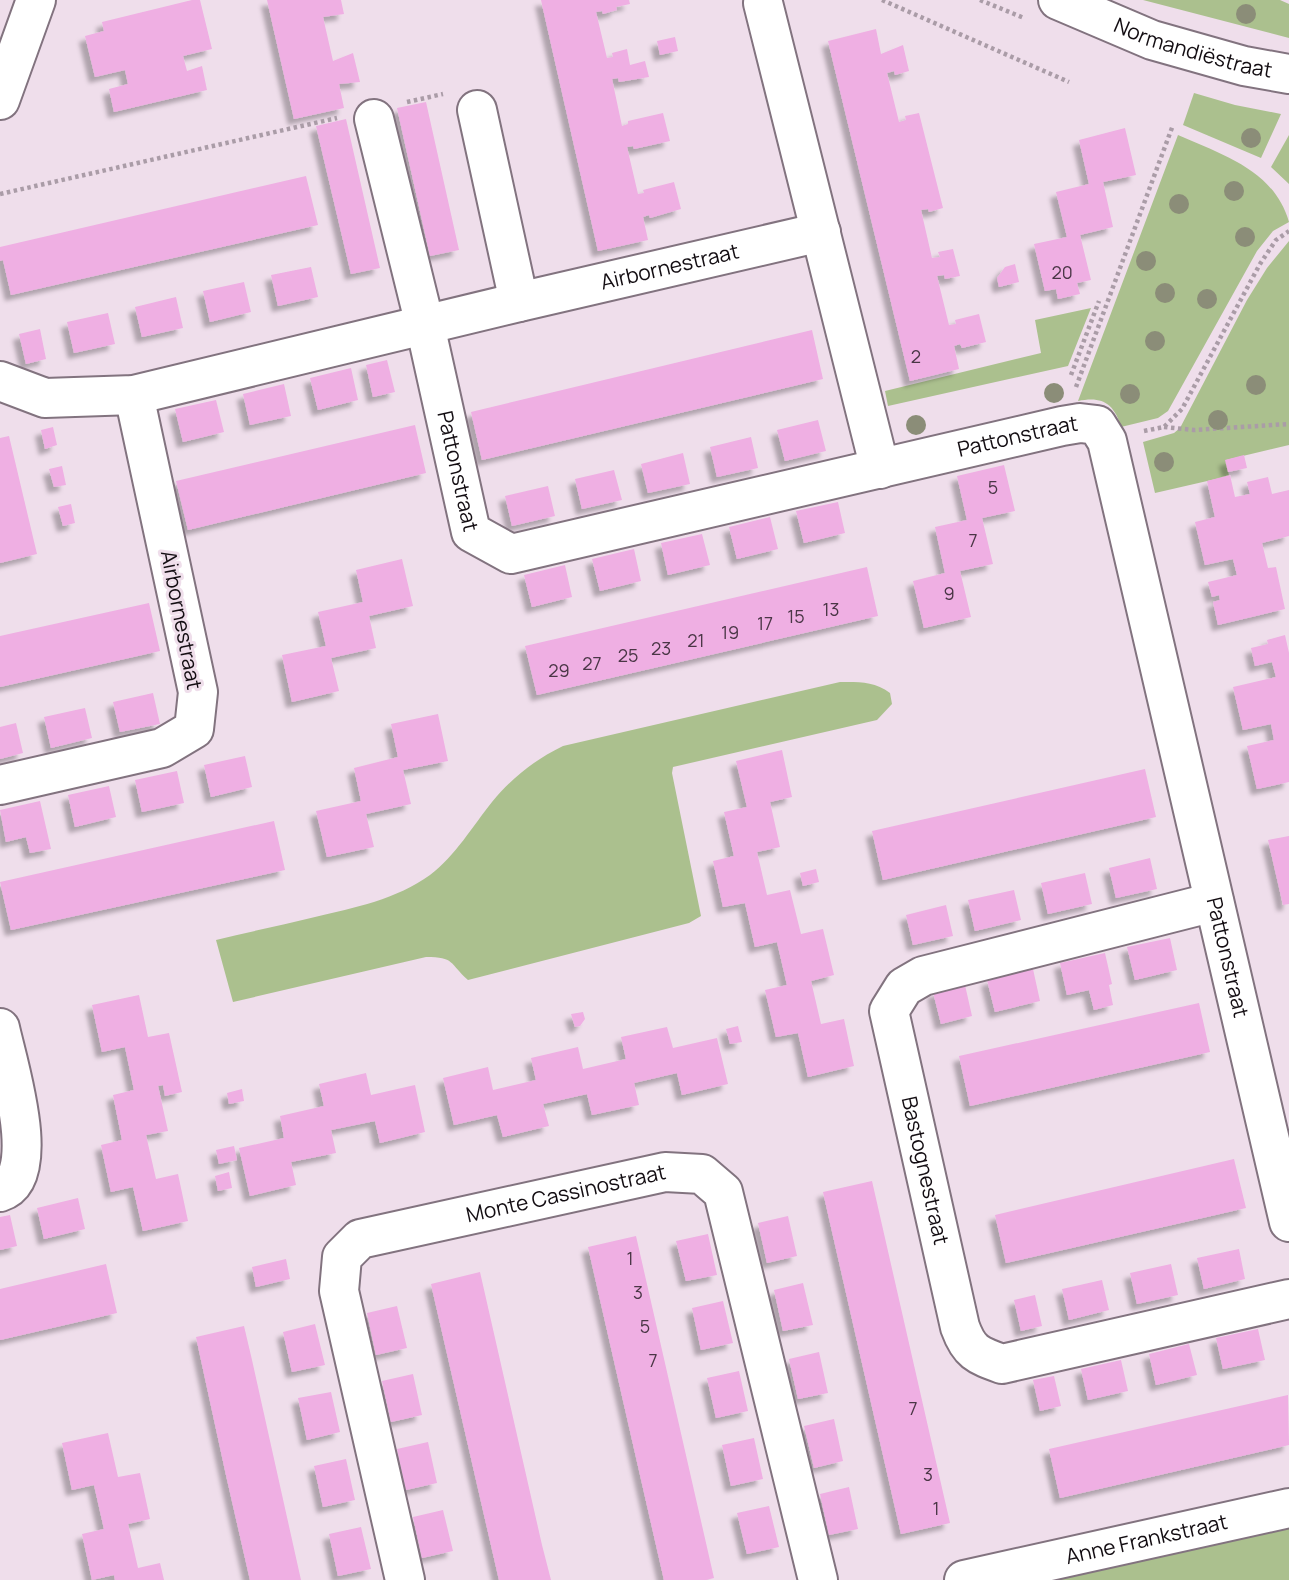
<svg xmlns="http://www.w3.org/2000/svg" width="1289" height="1580" viewBox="0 0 1289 1580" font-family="Manrope,sans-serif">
	<defs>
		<filter id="shadow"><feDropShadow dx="-6" dy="6" stdDeviation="2" flood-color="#0004"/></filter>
	</defs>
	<rect width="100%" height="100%" fill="#efdeeb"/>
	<!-- green -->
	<path fill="#abc08e" d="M1143,0H1280L1289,4V38Z
		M1194,93L1235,105L1281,114L1261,158L1183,125Z
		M1178,135C1223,155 1274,170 1289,222L1273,231L1257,251L1168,411L1158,418L1121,427C1114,403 1102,396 1078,401Z
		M1289,135V184L1271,167Z
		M1289,241V445L1226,460L1229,476L1155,493L1143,442L1174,433L1180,428L1247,300L1267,268Z
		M1091,308L1068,366L888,406L885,391L1041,353L1035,320Z
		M840,682C859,682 874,681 890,693L892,704L877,720L673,767L672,773L701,916L689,923L468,980C449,963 455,957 426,957L233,1002L216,940C249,932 282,925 315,917C354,908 397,899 430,875C456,855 472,827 492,802C512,778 534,760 563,746Z
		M1289,1528V1580H1053L1076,1575Z"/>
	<!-- building -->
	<path fill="#efafe3" filter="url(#shadow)" d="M192,0H200L212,49L183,56L187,71L202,66L207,90L114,112L109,89L128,84L125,70L95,77L85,36L104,31L102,22Z
		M267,0H341L344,14L323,17L333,61L353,53L360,82L339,84L344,108L294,119Z
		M541,0H629L630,4L616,7L617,10L603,14L602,11L596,12L607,58L613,57L612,53L627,49L630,65L645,61L649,77L619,82L618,78L612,79L622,126L628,124V121L663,113L670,141L634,149L633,146L627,147L638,194L644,193L643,190L674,182L681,209L650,218L649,215L643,217L648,240L598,251Z
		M876,29L881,54L903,45L909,71L895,75L894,71L887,73L899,122L906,120L905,116L919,113L943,208L929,212L928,209L921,210L932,258L940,257L938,252L953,249L960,276L945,279L944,275L937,276L949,325L956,324L955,320L979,314L986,342L962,348L960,344L954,346L959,369L910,381L828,41Z
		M675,37L678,51L660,55L657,41Z
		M426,102L459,250L430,256L397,108Z
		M346,119L380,268L351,274L316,126Z
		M1125,128L1136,175L1103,182L1113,227L1080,235L1091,280L1077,283L1080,294L1058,299L1056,289L1045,291L1034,244L1067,237L1056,192L1089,184L1079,140Z
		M306,176L318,225L11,295L3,260L0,261V247Z
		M1015,264L1019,282L999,287L997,278L1005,267Z
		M311,267L318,297L278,306L271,275Z
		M244,282L251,312L210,322L203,291Z
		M176,297L183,328L142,337L135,307Z
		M108,313L115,344L74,353L67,322Z
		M40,329L46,359L26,364L19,334Z
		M812,330L823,379L482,460L471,412Z
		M387,360L395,392L373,397L366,365Z
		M351,368L358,400L318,410L310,378Z
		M284,384L291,416L250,425L243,394Z
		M216,400L224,432L183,442L175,409Z
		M818,420L826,451L785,461L777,430Z
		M415,425L426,473L188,530L176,481Z
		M53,427L57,445L45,449L41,430Z
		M9,436L37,554L0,563V438Z
		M751,437L758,468L717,477L710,447Z
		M683,453L690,484L648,493L641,464Z
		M1244,455L1247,468L1228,472L1225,460Z
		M1004,465L1015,511L982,518L993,564L960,571L971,617L924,628L913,581L945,573L935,527L967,520L957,476Z
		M62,466L66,485L54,487L49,469Z
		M614,470L622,500L582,509L575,479Z
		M1230,475L1235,497L1250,494L1247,482L1268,477L1272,494L1289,490V536L1262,543L1268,568L1276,567L1285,609L1218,625L1213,602L1220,600L1219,595L1212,597L1208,582L1237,575L1233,559L1205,565L1195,522L1215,517L1207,481Z
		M548,486L555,516L512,526L505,496Z
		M838,502L845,533L804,543L796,511Z
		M71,504L75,523L63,526L58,507Z
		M770,517L778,549L737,559L729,527Z
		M702,534L710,565L668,575L661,543Z
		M634,549L641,581L600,591L592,559Z
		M402,559L413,606L369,616L376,648L331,658L339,691L292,702L282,655L326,646L318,612L363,602L356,570Z
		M565,565L572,597L532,607L524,575Z
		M867,567L878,616L537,695L525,646Z
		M149,603L160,651L0,687V636Z
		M1285,635L1289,653V782L1257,789L1247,746L1274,740L1271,724L1243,730L1233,687L1276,677L1272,662L1255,666L1251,648L1268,644L1267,640Z
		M153,693L160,724L120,732L113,702Z
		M85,708L92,738L51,748L44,717Z
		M438,714L448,761L403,770L411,804L366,814L374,847L327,857L316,811L361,801L354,768L398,757L391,724Z
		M16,723L23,753L0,759V727Z
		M782,750L792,797L770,802L780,847L757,852L767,895L790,890L801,934L823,929L834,975L811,981L821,1024L844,1019L854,1066L808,1077L798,1033L776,1037L765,990L787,985L777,942L755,947L745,903L723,907L713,861L734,856L724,812L747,807L736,761Z
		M245,756L252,787L211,797L204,765Z
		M1145,769L1156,817L883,880L872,831Z
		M177,771L184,803L142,812L135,780Z
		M109,786L116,817L75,827L68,795Z
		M40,801L51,849L30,853L26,837L6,842L0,810Z
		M274,821L285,870L11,930L0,882Z
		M1289,836V904L1283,905L1268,840Z
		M1150,858L1157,889L1116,898L1109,868Z
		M816,869L819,882L803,886L800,873Z
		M1085,873L1092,904L1048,914L1041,883Z
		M1014,890L1021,920L975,931L968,900Z
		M946,905L953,936L913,945L906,915Z
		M1170,938L1177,970L1135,980L1127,947Z
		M1105,953L1112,984L1109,985L1113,1005L1094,1010L1089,990L1067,995L1060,963Z
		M1033,969L1040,1001L995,1012L987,980Z
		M965,985L972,1016L941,1024L933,992Z
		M139,995L148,1037L169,1033L182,1092L165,1096L163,1085L158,1086L168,1131L146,1135L156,1179L178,1174L188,1221L143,1231L133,1187L111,1192L101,1145L122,1140L113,1095L134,1090L125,1047L102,1052L92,1005Z
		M1199,1003L1210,1052L970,1106L959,1056Z
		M583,1012L585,1019L580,1026L575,1027L571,1014Z
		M738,1026L742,1042L730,1044L726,1029Z
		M667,1027L673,1048L717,1038L728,1084L682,1095L677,1073L634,1083L639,1105L592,1115L587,1094L543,1104L549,1126L503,1137L497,1115L454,1125L443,1078L488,1067L493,1090L536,1080L531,1058L578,1047L583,1069L626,1059L621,1037Z
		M366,1073L371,1095L415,1085L425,1132L380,1143L375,1121L331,1130L336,1153L291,1162L296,1185L250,1196L239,1148L284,1138L280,1116L324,1106L319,1084Z
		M242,1089L244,1101L229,1104L227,1093Z
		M234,1146L237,1160L219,1164L216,1150Z
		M1234,1159L1246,1208L1006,1263L995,1215Z
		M229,1172L232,1188L218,1191L215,1176Z
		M872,1181L950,1523L901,1534L823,1192Z
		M78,1198L85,1229L44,1239L37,1208Z
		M10,1215L17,1246L0,1250V1217Z
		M788,1216L797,1256L767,1263L758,1223Z
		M708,1234L717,1275L686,1281L676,1241Z
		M636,1236L714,1578L706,1580H664L588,1247Z
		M1239,1249L1245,1279L1204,1289L1197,1258Z
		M286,1259L290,1279L256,1287L252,1267Z
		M106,1264L117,1313L0,1340V1289Z
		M1171,1264L1178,1295L1137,1304L1130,1273Z
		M480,1272L542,1545L551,1580H499L431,1284Z
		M1102,1280L1109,1310L1069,1320L1062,1289Z
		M803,1283L813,1325L783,1331L774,1290Z
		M1035,1295L1042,1326L1021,1331L1014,1300Z
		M723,1301L733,1343L701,1350L692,1308Z
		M397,1306L407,1348L376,1355L367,1313Z
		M315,1324L325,1365L292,1372L283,1332Z
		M244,1326L252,1360L301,1580H250L226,1475L196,1337Z
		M1258,1329L1265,1360L1223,1369L1216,1338Z
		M1189,1344L1197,1375L1156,1385L1149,1354Z
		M819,1352L828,1393L798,1399L789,1359Z
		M1121,1360L1128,1391L1088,1400L1081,1369Z
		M739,1371L748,1411L716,1418L707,1378Z
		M413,1374L422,1415L391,1422L382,1381Z
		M1054,1376L1061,1406L1040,1411L1033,1380Z
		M331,1392L340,1432L307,1440L298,1398Z
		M1288,1395L1289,1445L1060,1498L1049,1449Z
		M834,1419L843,1461L814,1468L804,1426Z
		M108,1433L118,1477L140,1473L150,1519L128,1524L138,1568L160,1563L164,1580H115L114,1575L92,1580L82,1534L104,1529L94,1485L72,1490L62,1443Z
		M754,1438L763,1479L731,1486L722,1445Z
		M428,1442L437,1483L406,1490L397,1449Z
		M346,1459L355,1500L323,1507L314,1466Z
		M849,1487L858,1529L829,1535L820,1494Z
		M769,1506L779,1547L747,1554L737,1513Z
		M443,1510L453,1551L422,1558L413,1517Z
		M361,1527L371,1569L338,1576L329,1534Z"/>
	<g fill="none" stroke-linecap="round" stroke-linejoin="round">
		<defs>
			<g id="minor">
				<path d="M763,3L880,469"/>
				<path d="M0,100L36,0"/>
				<path d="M477,110L519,302"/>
				<path id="s1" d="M374,119L425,325L471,532L511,554L1062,426L1080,423L1097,425L1107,441L1289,1222"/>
				<path id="s2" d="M0,381L45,398L134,395L519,302L821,232"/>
				<path d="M0,785L162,748L194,729L198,692L134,395"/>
				<path id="s3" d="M1214,902L923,976L904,987L889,1011L960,1327C969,1352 977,1355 1002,1364L1289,1299"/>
				<path d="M0,1028C7,1061 45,1178 0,1192"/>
				<path id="s4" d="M405,1580L339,1291L342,1257L360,1239L665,1172L702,1174L723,1192L818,1580"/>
				<path id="s5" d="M964,1580L1289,1508"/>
			</g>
			<g id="tertiary">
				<path id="s6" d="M1058,0L1152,40L1244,66L1289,74"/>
			</g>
		</defs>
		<!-- minor casing -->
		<use href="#minor" stroke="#82737f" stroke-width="42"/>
		<!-- tertiary casing -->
		<use href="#tertiary" stroke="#82737f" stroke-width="42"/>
		<!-- path -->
		<path stroke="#aa9ca7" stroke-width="4.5" stroke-dasharray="3.5 3.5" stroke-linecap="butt" d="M882,0L1069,82
			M980,0L1024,18
			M407,102L443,94
			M0,194L337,118
			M1071,375L1099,301
			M1076,387L1173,125
			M1164,427L1194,430L1289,424
			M1144,431L1164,427L1182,409L1260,264L1276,240L1289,231"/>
		<!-- minor -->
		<use href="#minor" stroke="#fff" stroke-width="38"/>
		<!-- tertiary -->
		<use href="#tertiary" stroke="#fff" stroke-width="38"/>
	</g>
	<!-- trees -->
	<g fill="#8b8d78">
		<circle cx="1246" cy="14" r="10"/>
		<circle cx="1251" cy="138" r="10"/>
		<circle cx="1234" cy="191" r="10"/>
		<circle cx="1179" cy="204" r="10"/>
		<circle cx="1245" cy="237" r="10"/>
		<circle cx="1146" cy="261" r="10"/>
		<circle cx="1165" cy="293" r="10"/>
		<circle cx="1207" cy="299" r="10"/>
		<circle cx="1155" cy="341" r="10"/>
		<circle cx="1256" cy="385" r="10"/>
		<circle cx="1054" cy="393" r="10"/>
		<circle cx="1130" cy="394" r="10"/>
		<circle cx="1218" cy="420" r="10"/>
		<circle cx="916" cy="425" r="10"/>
		<circle cx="1164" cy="462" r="10"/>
	</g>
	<g text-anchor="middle" stroke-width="6" stroke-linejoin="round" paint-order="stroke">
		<!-- number labels -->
		<g font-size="18" fill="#4a3646">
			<text x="1062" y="279">20</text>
			<text x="916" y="363">2</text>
			<text x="993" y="494">5</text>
			<text x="973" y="547">7</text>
			<text x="949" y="600">9</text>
			<text x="831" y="616">13</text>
			<text x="796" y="623">15</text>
			<text x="765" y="630">17</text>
			<text x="730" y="639">19</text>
			<text x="696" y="647">21</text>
			<text x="661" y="655">23</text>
			<text x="628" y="662">25</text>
			<text x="592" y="670">27</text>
			<text x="559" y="677">29</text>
			<text x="630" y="1265">1</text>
			<text x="638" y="1299">3</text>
			<text x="645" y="1333">5</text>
			<text x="653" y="1367">7</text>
			<text x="913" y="1415">7</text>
			<text x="928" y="1481">3</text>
			<text x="936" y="1515">1</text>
		</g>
		<!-- street labels -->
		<g font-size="21" fill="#130d12" stroke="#efdeeb">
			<text dy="7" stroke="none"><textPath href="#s6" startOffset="144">Normandiëstraat</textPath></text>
			<text dy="7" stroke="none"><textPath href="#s2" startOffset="688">Airbornestraat</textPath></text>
			<text dy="7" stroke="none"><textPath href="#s1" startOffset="990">Pattonstraat</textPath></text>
			<text dy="7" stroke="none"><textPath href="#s1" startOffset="362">Pattonstraat</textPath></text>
			<text transform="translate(181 620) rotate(79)" y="7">Airbornestraat</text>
			<text dy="7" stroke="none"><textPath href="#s1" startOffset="1620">Pattonstraat</textPath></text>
			<text dy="7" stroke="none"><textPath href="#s3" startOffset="514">Bastognestraat</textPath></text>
			<text dy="7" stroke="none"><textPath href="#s4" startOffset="567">Monte Cassinostraat</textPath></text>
			<text dy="7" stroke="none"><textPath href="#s5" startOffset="187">Anne Frankstraat</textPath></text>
		</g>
	</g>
</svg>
